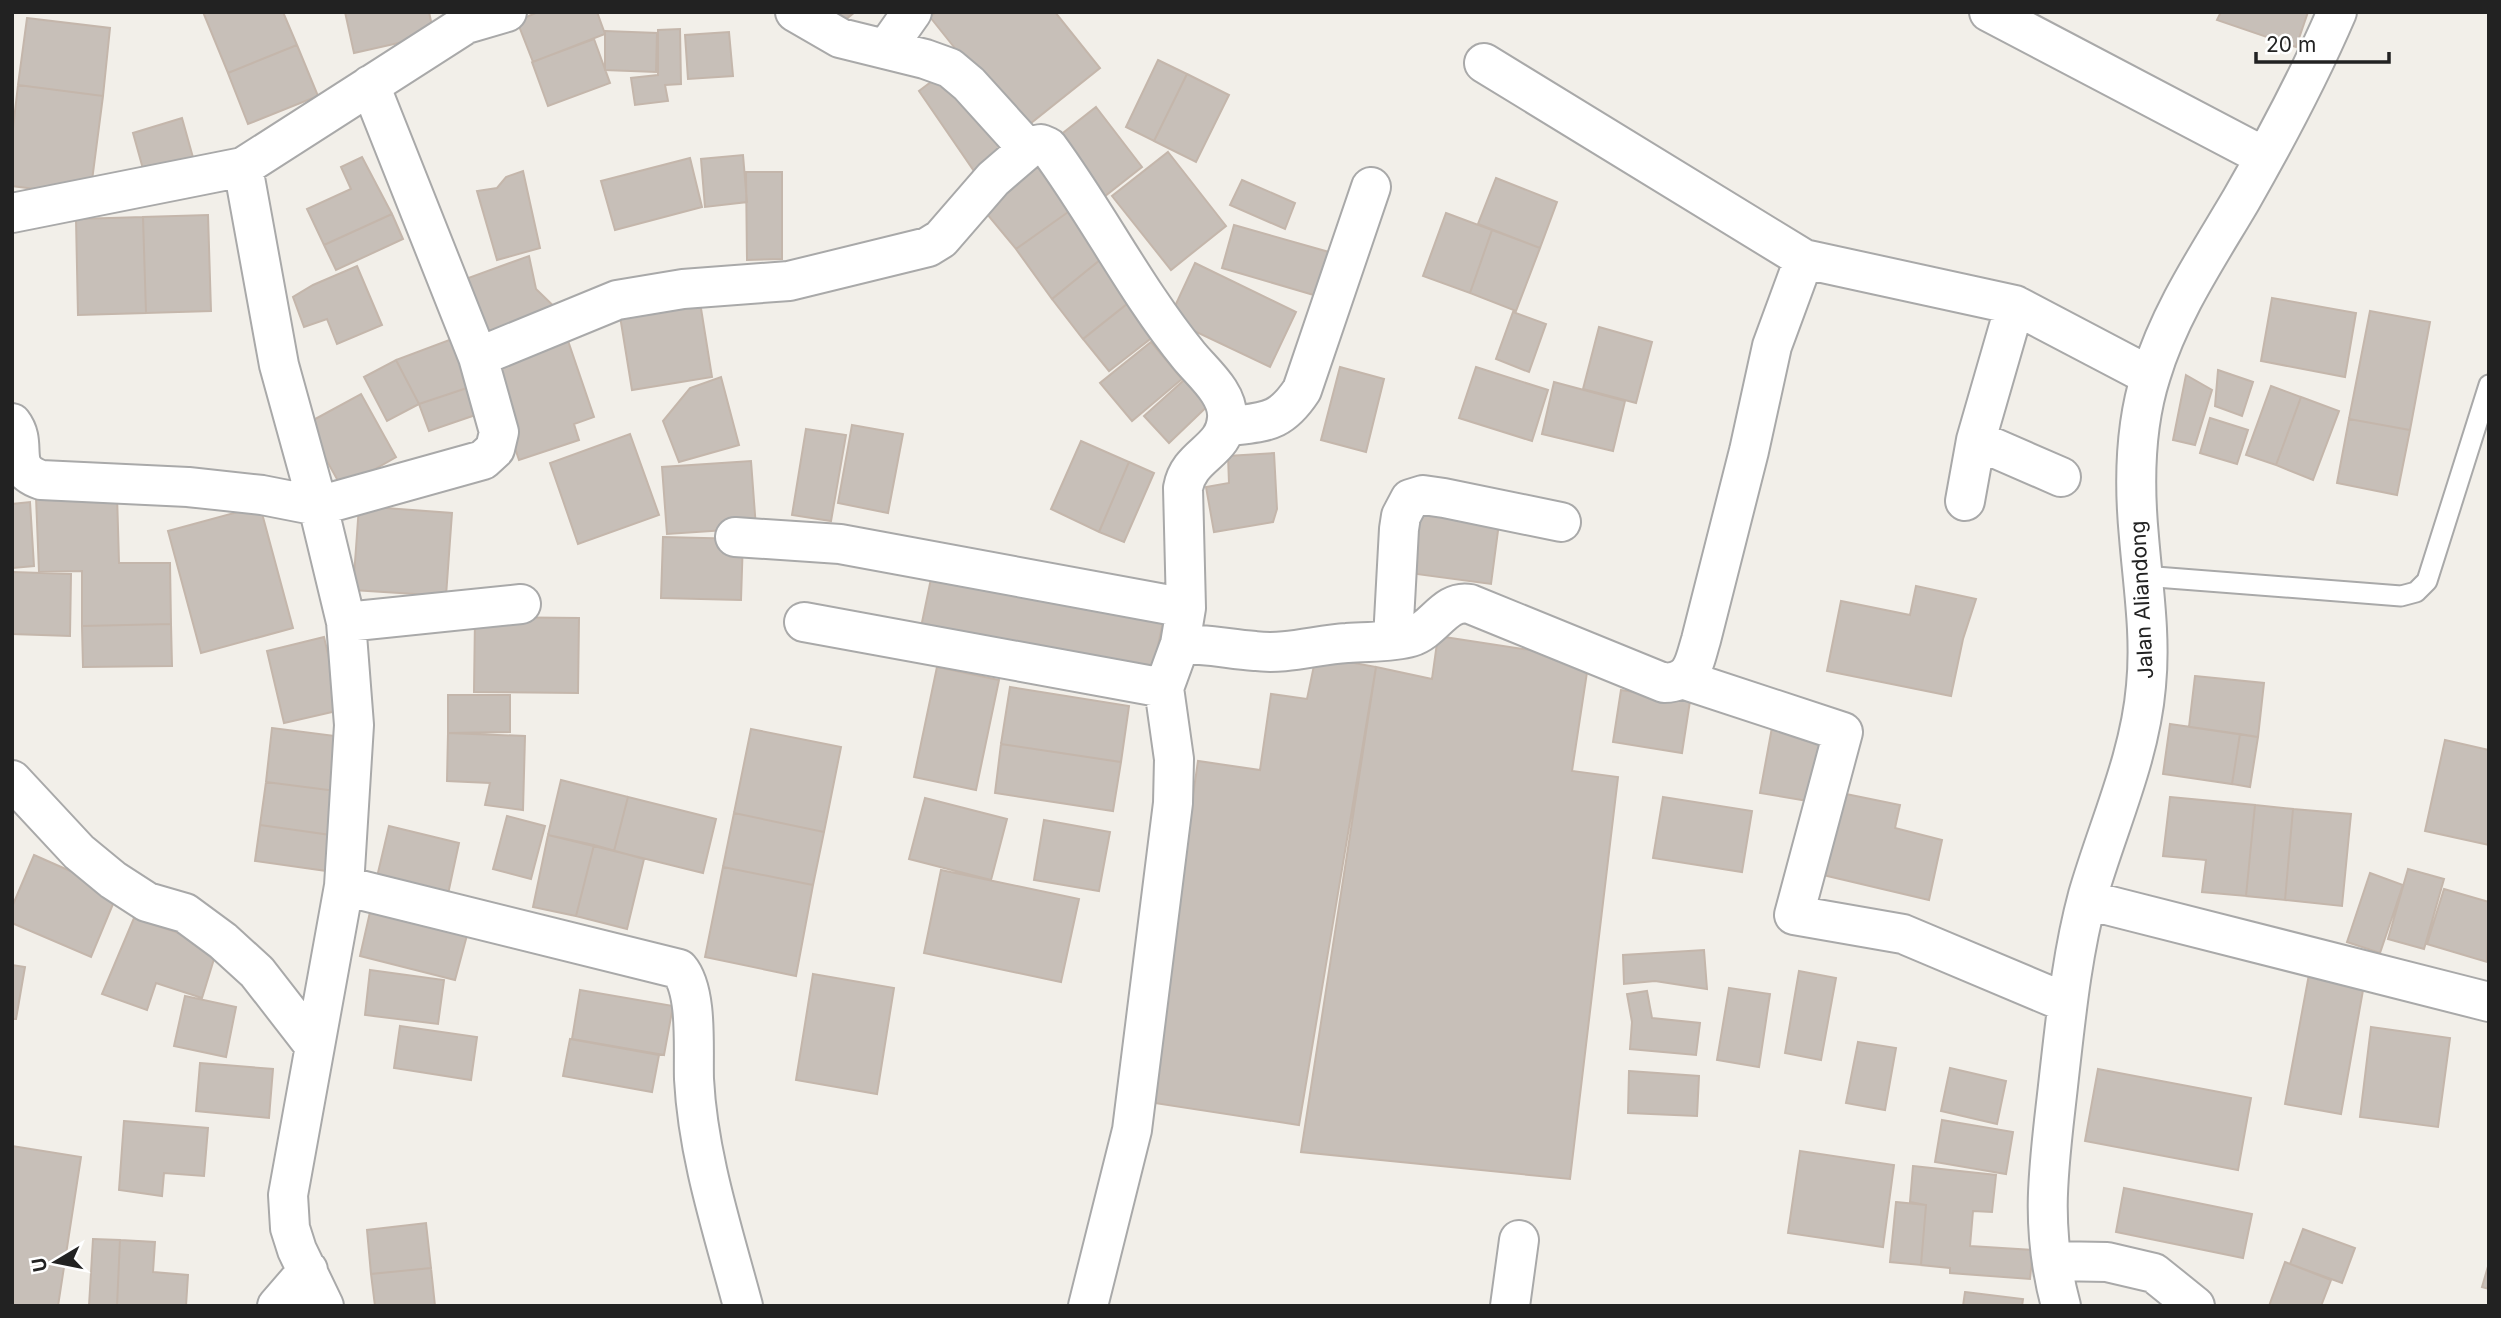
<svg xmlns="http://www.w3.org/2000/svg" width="2501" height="1318" viewBox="0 0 2501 1318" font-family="Inter,sans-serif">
	<rect width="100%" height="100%" fill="#f2efe9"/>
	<!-- building -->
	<path fill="#c7bfb8" stroke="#c4b6ab" stroke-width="2" d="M203,12H283L297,45L228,73Z
		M345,12H429L434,35L354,53Z
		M538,12H597L605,34L533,62L517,21Z
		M839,12H855L845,20Z
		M936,12H1055L1100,68L1021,131L930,17Z
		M2221,12H2308L2296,47L2217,20Z
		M27,18L110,28L103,96L18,85Z
		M680,29L681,84L665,85L668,101L635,105L631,78L658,75V30Z
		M605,31L657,33L656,72L605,70Z
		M729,32L733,76L688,79L685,35Z
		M594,39L610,83L548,106L532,62Z
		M297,45L318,96L248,124L228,73Z
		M1158,60L1187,74L1154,141L1126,127Z
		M947,70L1009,147L974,171L919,91Z
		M1187,74L1229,95L1196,162L1154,141Z
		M18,85L103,96L90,196L12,186V137Z
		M1096,107L1142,167L1100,200L1054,140Z
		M182,118L194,161L145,176L133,133Z
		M1168,152L1226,226L1171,270L1112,196Z
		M1046,154L1071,210L1016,249L977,202Z
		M743,155L747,202L705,207L701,159Z
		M362,157L392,214L324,245L307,209L351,189L341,167Z
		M690,158L702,207L615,230L601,181Z
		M523,171L540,248L497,260L477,191L497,188L506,177Z
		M746,172H782V259L747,260Z
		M1496,178L1557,202L1540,248L1478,224Z
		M1242,180L1295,203L1285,229L1230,205Z
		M1071,210L1106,255L1052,299L1016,249Z
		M1446,213L1492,230L1470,293L1423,276Z
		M392,214L403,239L336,270L324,245Z
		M208,215L211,311L146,313L143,217Z
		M143,217L146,313L78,315L76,219Z
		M1234,225L1329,252L1317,296L1222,268Z
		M1492,230L1540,248L1516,311L1470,293Z
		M1106,255L1137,296L1083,339L1052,299Z
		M529,256L536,289L565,317L484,346L460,281Z
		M1195,263L1296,312L1270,367L1169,319Z
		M357,266L382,325L337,344L327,319L304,327L293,297L313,285Z
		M699,296L712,377L632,390L619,310Z
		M1137,296L1163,329L1109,371L1083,339Z
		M2272,298L2356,313L2345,377L2261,361Z
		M2370,311L2430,322L2410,430L2349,419Z
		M1513,312L1546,324L1529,372L1496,359Z
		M1599,327L1652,342L1636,403L1583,389Z
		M564,329L594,417L574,424L579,440L519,460L485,358Z
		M460,336L479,384L419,404L396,360Z
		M1151,342L1182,379L1132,421L1100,383Z
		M396,360L419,404L387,421L364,377Z
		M1340,367L1384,379L1366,452L1321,440Z
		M1476,367L1548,390L1532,441L1459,418Z
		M2218,370L2253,382L2242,416L2215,406Z
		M1193,372L1217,397L1169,443L1144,416Z
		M2186,375L2212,390L2195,445L2173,440Z
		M721,377L739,445L679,462L663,421L690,388Z
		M1554,382L1625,401L1613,451L1542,434Z
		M479,384L487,411L429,431L419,404Z
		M2271,386L2301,397L2276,465L2246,455Z
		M361,394L396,457L342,488L306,424Z
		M2301,397L2339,411L2313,480L2276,465Z
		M2210,418L2248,430L2237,464L2200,453Z
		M2349,419L2410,430L2397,495L2337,483Z
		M852,425L903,434L888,513L838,503Z
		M806,429L846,435L831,521L792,515Z
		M630,434L659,515L578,544L550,463Z
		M1081,441L1129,462L1099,532L1051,509Z
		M1274,453L1277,509L1273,522L1214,532L1206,487L1229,483L1228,456Z
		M751,461L756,528L667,534L662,467Z
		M1129,462L1154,473L1124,542L1099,532Z
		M117,494L119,563H170L171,624L82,626V571L39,572L36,497Z
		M30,502L34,566L13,568L12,504Z
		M260,506L293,628L201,653L168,531Z
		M359,506L452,513L446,596L353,590Z
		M1417,512L1499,523L1491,584L1409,573Z
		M663,537L743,539L741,600L661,598Z
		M933,569L1164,617L1151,679L920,632Z
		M12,572L71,574L70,636L12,634Z
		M1916,586L1976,599L1963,639L1951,696L1827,671L1841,601L1910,615Z
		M475,617L579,618L578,693L474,692Z
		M171,624L172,666L83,667L82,626Z
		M1438,636L1589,659L1572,771L1618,777L1570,1179L1301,1152L1376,667L1432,679Z
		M324,637L341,710L284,723L267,651Z
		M1316,656L1376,667L1299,1125L1148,1102L1198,761L1260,770L1271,694L1307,699Z
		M937,667L999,680L976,790L914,777Z
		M2195,676L2264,683L2258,737L2189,727Z
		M1010,687L1129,706L1121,762L1001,744Z
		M1621,690L1690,701L1682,753L1613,742Z
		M448,695H510V732L448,733Z
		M1773,722L1826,732L1814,802L1760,793Z
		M2170,724L2240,734L2232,784L2163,774Z
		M272,728L351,738L344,792L266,782Z
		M751,729L841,747L824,832L734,813Z
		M448,733L525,736L523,810L485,805L490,783L447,781Z
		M2240,734L2258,737L2250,787L2232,784Z
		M2445,740L2489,750V845L2425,831Z
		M1001,744L1121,762L1113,811L995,793Z
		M561,780L628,797L614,851L548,835Z
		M266,782L344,792L338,836L260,825Z
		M1846,794L1900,805L1895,828L1942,840L1929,900L1823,875Z
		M628,797L716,819L703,873L614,851Z
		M1663,797L1752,811L1742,872L1653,858Z
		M2170,797L2255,805L2246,896L2202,892L2206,860L2163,856Z
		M925,798L1007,819L991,880L909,859Z
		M2255,805L2293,809L2285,900L2246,896Z
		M2293,809L2351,814L2342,906L2285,900Z
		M734,813L824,832L813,885L723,867Z
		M507,816L545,826L531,879L493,869Z
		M1044,820L1110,832L1099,891L1034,880Z
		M260,825L338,836L334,872L255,861Z
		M389,826L459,843L448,894L377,877Z
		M548,835L594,845L576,916L533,907Z
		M594,845L644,859L627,929L576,916Z
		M34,855L118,892L91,957L12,923V907Z
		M723,867L813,885L796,976L705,957Z
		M2408,869L2444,879L2424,949L2388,939Z
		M941,870L1079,899L1061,982L924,953Z
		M2370,873L2403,885L2380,953L2347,942Z
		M2444,889L2489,902L2487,962L2427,944Z
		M373,899L470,924L455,980L360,956Z
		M134,918L218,946L202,998L156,983L147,1010L102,994Z
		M1704,950L1707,989L1655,981L1624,984L1623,955Z
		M12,965L25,967L16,1019H12Z
		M2310,969L2365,979L2341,1114L2285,1104Z
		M370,970L444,980L438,1024L365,1015Z
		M1799,971L1836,978L1821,1060L1785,1053Z
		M813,974L894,988L877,1094L796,1080Z
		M1729,988L1770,994L1759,1067L1717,1060Z
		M580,990L673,1006L664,1055L572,1039Z
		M1647,991L1652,1018L1700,1023L1696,1055L1630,1049L1632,1022L1627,994Z
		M185,996L236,1007L226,1057L174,1046Z
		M400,1026L477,1037L471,1080L394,1068Z
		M2371,1027L2450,1038L2438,1127L2360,1117Z
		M570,1039L659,1055L652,1092L563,1076Z
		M1858,1042L1896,1048L1885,1110L1846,1103Z
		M200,1063L273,1069L269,1118L196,1111Z
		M1950,1068L2006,1081L1997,1124L1941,1111Z
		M2098,1069L2251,1098L2238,1170L2085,1141Z
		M1629,1071L1699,1076L1697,1116L1628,1113Z
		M1942,1120L2013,1132L2006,1174L1935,1162Z
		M124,1121L208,1128L204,1176L164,1173L162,1196L119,1190Z
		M12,1146L81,1157L58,1306H12Z
		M1800,1151L1894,1165L1883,1247L1788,1233Z
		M1913,1166L1996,1175L1992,1212L1973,1211L1970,1246L2033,1250L2030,1279L1950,1273V1268L1921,1265L1926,1205L1910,1202Z
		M2124,1188L2252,1214L2243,1258L2116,1232Z
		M1896,1202L1926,1205L1921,1265L1890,1262Z
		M426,1223L431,1268L371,1274L367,1230Z
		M2303,1229L2355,1248L2342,1283L2290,1264Z
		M93,1239L120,1240L117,1306H89Z
		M120,1240L155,1242L153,1272L188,1275L186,1306H117Z
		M2285,1262L2331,1280L2321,1306H2269Z
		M2489,1263V1289L2482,1287Z
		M431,1268L435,1306H375L371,1274Z
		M1965,1292L2023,1299L2022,1306H1963Z"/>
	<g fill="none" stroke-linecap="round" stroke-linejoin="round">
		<defs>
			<path id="service" d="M2143,576L2401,596L2416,592L2427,581L2489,385"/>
			<path id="minor" d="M795,12L840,38L925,59L950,68L969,84L1026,147L1041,144L1048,147C1098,215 1136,291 1189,356C1203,373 1229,394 1227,418C1225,452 1189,454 1183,488L1186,608L1180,644L1164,688L1174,759L1173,803L1132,1130L1088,1306
				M1989,12L2265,157
				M886,49L912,12
				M1484,63L1804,259L2015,305L2150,376
				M243,167L279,365L318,506L346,622L354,725L344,886L288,1195L290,1228L297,1250L324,1306
				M12,213L243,167L466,24L507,12
				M478,357L617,300L683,289L789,281L928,247L941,239L993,179L1029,148
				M12,423C29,445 6,468 41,480L188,487L262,495L318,506L483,460L495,449L499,432L478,357L370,85
				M1226,427C1264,421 1279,425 1302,390L1371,187
				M1976,440L2061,477
				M1965,501L1976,440L2015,305
				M735,537L840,544L1186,608
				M346,622L521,604
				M804,622L1164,688
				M1393,639L1399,529L1401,516L1410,499L1423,495L1444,498L1561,522
				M1180,644C1208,644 1229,649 1255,651C1286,655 1316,645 1347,643C1368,641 1391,643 1411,637C1434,630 1445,599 1470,604L1664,683C1693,682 1694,663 1701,640L1749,451L1772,346L1804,259
				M1682,679L1843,732L1794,915L1903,934L2067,1003
				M12,780L79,852L113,880L147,902L185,913L223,941L257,972L313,1044
				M344,886L679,969C698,991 693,1049 694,1079C698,1156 723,1231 743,1306
				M2087,900L2489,1002
				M2052,1261L2107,1262L2154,1273L2195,1306
				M277,1306L308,1270
				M1510,1306L1519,1240
				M2061,1306C2038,1221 2050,1161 2059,1077C2066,1016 2072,954 2088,895C2108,826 2140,758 2146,686C2151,636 2143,586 2139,537C2134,485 2135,425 2151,375C2170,312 2208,256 2241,200C2276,139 2309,77 2337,12"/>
		</defs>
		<!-- service casing -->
		<use href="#service" stroke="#a9a9a9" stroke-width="23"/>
		<!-- minor casing -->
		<use href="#minor" stroke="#a9a9a9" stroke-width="42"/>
		<!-- service -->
		<use href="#service" stroke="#fff" stroke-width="19"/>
		<!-- minor -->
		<use href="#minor" stroke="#fff" stroke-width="38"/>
	</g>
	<g text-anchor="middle" stroke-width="5" stroke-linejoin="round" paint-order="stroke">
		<!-- street labels -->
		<g font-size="21" fill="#222" stroke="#fff">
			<text transform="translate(2142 600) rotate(-93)" y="7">Jalan Aliandong</text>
		</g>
	</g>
	<!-- border -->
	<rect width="2501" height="1318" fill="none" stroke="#222222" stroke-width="28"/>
	<!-- north arrow -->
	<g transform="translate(56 1262) rotate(260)" stroke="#ffffff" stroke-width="5" paint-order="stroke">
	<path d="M0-5L12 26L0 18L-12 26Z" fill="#222222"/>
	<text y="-10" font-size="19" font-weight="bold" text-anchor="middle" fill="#222222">U</text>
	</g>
	<!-- scale -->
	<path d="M2256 52v10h133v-10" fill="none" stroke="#222222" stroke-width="3.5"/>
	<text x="2266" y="52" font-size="21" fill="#222222" stroke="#ffffff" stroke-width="5" paint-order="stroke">20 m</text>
</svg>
